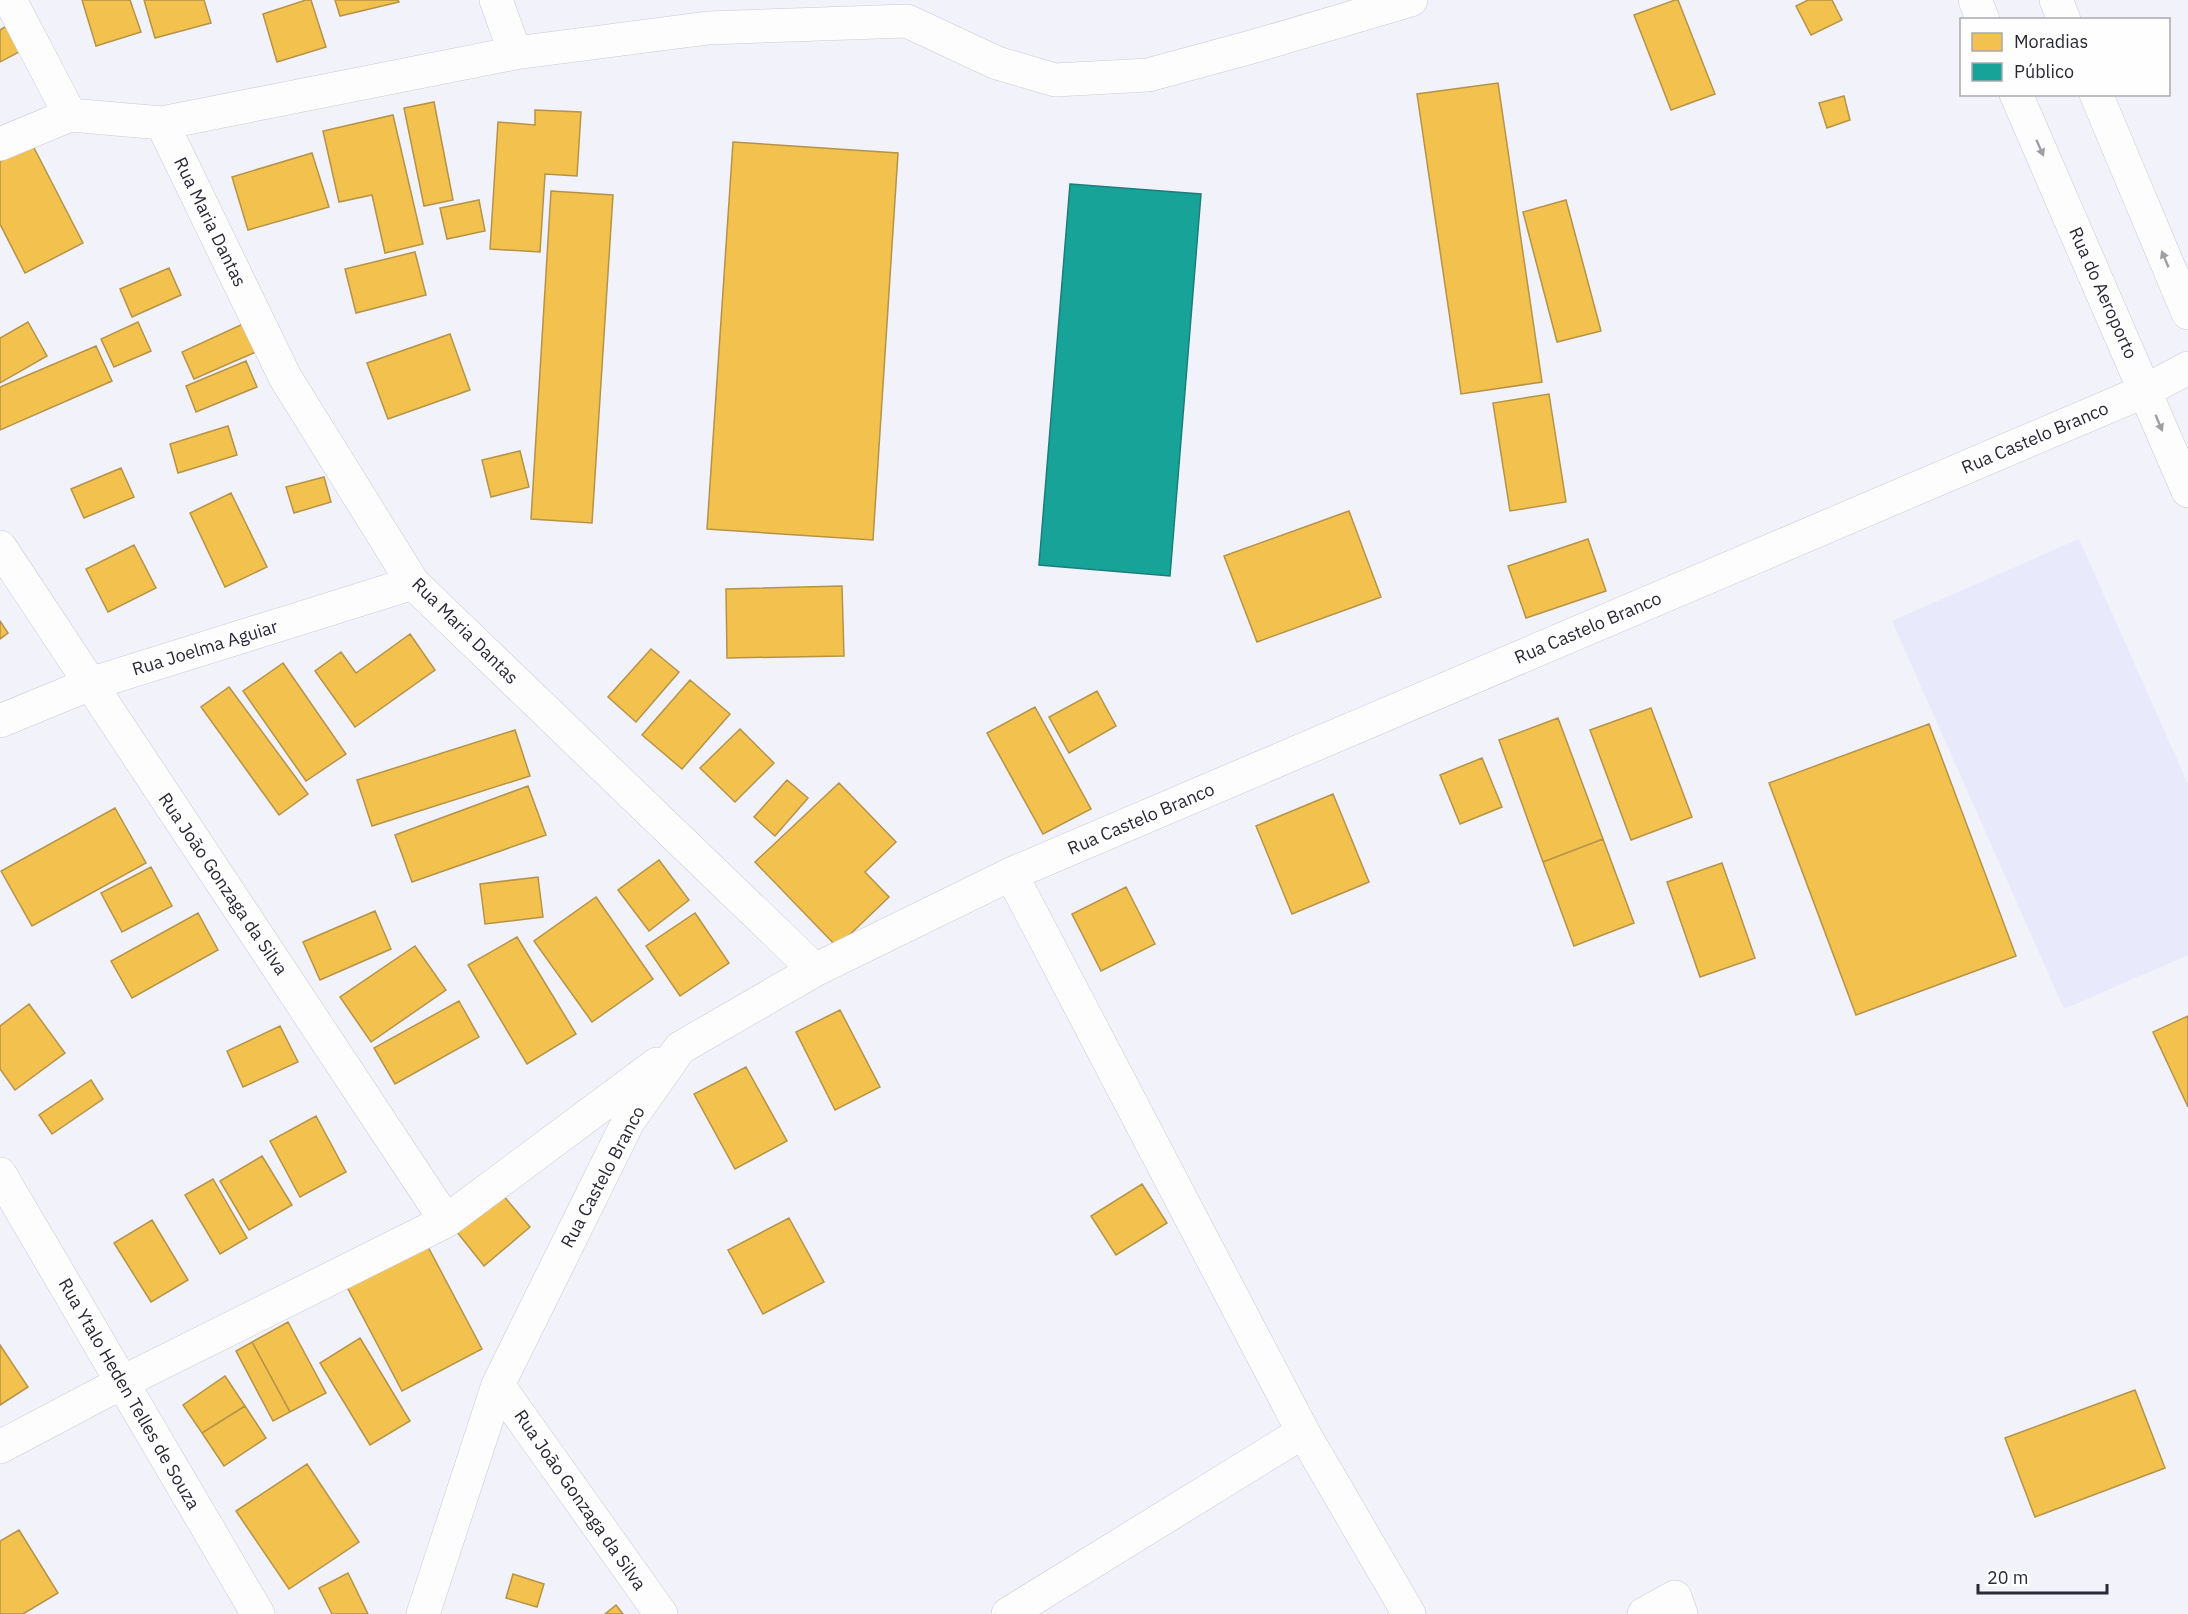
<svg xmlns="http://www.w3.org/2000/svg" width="2188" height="1614" viewBox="0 0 2188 1614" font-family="'IBM Plex Sans',sans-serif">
	<rect width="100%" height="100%" fill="#f2f2fa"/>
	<!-- built -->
	<path fill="#e8e9fb" d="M2079,539L2188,784V955L2064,1009L1892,621Z"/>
	<!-- homes -->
	<path fill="#f2c14e" stroke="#b69347" stroke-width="1.5" d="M82,0H130L141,32L96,46Z
		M144,0H204L211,23L155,38Z
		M306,0H311L326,47L277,62L263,14Z
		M335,0H398L399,2L340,16Z
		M1675,0H1678L1715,94L1671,110L1634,15Z
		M1808,0H1832L1842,20L1811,35L1796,6Z
		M8,25L21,51L0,62V30Z
		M1498,83L1542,382L1461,394L1417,94Z
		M1844,96L1850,120L1827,128L1819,103Z
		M434,102L453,200L424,206L404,108Z
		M535,110L581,112L577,176L545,174L540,252L490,249L498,122L535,125Z
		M393,115L423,244L385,253L372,195L339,202L323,131Z
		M733,142L898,153L873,540L707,529Z
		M32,144L83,243L25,273L0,224V161Z
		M312,153L329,207L248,230L232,177Z
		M551,191L613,195L592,523L531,519Z
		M479,200L485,231L447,239L440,208Z
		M1566,200L1601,331L1557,342L1523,212Z
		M415,252L426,295L356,313L345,269Z
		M169,268L181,295L132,317L120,289Z
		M28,322L47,356L0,383V338Z
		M138,322L151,351L114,367L101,339Z
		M245,323L258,351L194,379L182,352Z
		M450,334L470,390L388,419L367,363Z
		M96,346L112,381L0,430V387Z
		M246,361L257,387L196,412L186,386Z
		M1549,394L1566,502L1510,511L1493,403Z
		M228,426L237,455L178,473L170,444Z
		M520,451L529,487L491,497L482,460Z
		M121,468L134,497L84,518L71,489Z
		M324,477L331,502L294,513L286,487Z
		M231,493L267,567L225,587L190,513Z
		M1349,511L1381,597L1257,642L1224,556Z
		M1588,539L1606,591L1526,618L1508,566Z
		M134,545L156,588L108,612L86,569Z
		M842,586L844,656L727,658L726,589Z
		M0,621L8,633L0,639Z
		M410,634L435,670L355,727L315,671L341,652L356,673Z
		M651,649L679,672L636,722L608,697Z
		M283,663L346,754L306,781L243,691Z
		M690,680L730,714L682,769L642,735Z
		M229,687L308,794L279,815L201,707Z
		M1097,691L1116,726L1069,753L1049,717Z
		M1035,707L1091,809L1043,834L987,733Z
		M1651,708L1692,817L1631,840L1590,730Z
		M1558,718L1603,839L1543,862L1499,740Z
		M1929,724L2016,956L1856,1015L1769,783Z
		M740,729L774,763L735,802L700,768Z
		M515,730L530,776L372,826L357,780Z
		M1482,758L1502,807L1460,824L1440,775Z
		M787,780L808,798L775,836L754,817Z
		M839,783L896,842L865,872L889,897L837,947L755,862Z
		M528,786L546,835L412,882L395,835Z
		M1333,794L1369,882L1292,914L1256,826Z
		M115,808L146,863L32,926L1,871Z
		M1603,839L1634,923L1574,946L1543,862Z
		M659,860L689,900L649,931L618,890Z
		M1722,863L1755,958L1700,977L1667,882Z
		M151,867L172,906L122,932L101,893Z
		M538,877L543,917L485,924L480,884Z
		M1126,887L1155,944L1101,971L1072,914Z
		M596,897L653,979L592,1022L534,941Z
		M375,911L391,949L320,980L303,942Z
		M198,913L218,950L132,998L111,961Z
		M695,913L729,963L680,996L646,946Z
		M517,937L576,1034L527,1064L468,965Z
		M415,946L446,990L371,1042L340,997Z
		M459,1001L479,1037L395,1084L374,1048Z
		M29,1004L65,1053L15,1090L0,1069V1026Z
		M840,1010L880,1087L835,1110L796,1032Z
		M2188,1016V1107L2153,1032Z
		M280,1026L298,1062L243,1087L227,1051Z
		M746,1067L787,1141L735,1169L694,1094Z
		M91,1080L103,1099L52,1134L39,1115Z
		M316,1116L346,1172L300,1197L270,1141Z
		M262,1156L292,1205L249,1230L220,1181Z
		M213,1179L247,1238L220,1254L185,1195Z
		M1142,1184L1167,1223L1116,1255L1091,1216Z
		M502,1194L530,1227L484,1266L457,1232Z
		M789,1218L824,1282L763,1314L728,1250Z
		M152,1220L188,1280L151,1302L114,1243Z
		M426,1243L482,1349L402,1391L346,1285Z
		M288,1322L326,1393L290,1412L252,1342Z
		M360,1338L410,1421L370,1445L320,1363Z
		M252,1342L290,1412L273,1421L236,1351Z
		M0,1345L28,1387L0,1405Z
		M225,1376L245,1406L202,1433L183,1405Z
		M2135,1390L2165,1468L2035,1517L2005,1438Z
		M245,1406L266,1438L224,1466L202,1433Z
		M307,1464L359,1542L289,1589L236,1511Z
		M19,1530L58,1593L23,1614H0V1541Z
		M348,1573L368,1614H332L319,1588Z
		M513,1574L544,1584L537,1607L506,1598Z
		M616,1605L623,1614H605Z"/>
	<!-- public -->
	<path fill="#17a398" stroke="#1c7e7b" stroke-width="1.5" d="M1070,184L1201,194L1170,576L1039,565Z"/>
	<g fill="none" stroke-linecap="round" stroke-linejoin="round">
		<defs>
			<path id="minor" d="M10,0L70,115
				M496,0L515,53
				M162,123L285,377L413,583L815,970
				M0,144L70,115L162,123L515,53L708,28L907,21L997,63L1055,80L1148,75L1255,46L1411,0
				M0,547L446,1221
				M0,721L90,684L413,583
				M1011,874L1303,1432L1409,1614
				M0,1174L258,1614
				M498,1385L661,1614
				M0,1447L121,1383L446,1221L657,1064
				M423,1614L498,1385L628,1122L680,1048L815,970L1011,874L2145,391L2188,368
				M1008,1614L1303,1432
				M1644,1614L1675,1597L1681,1614"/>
			<path id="major" d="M1975,0L1983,20
				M2056,0L2064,20
				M2016,94L2188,491
				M2096,94L2188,313"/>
		</defs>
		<!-- minor casing -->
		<use href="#minor" stroke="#cacad5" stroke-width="34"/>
		<!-- major casing -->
		<use href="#major" stroke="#cacad5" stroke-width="34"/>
		<!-- minor -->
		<use href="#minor" stroke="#fdfdfe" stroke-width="33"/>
		<!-- major -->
		<use href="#major" stroke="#fdfdfe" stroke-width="33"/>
	</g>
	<!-- one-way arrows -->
	<defs><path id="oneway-solid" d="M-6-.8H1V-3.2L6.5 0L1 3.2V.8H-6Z" transform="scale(1.5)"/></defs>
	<g fill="#9e9ea4">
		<use href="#oneway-solid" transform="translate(2040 148) rotate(66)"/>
		<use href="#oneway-solid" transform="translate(2165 259) rotate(-113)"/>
		<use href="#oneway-solid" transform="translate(2159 423) rotate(67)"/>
	</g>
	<g text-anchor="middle" stroke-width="6" stroke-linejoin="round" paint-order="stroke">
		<!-- street labels -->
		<g font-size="18" fill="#292937" stroke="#fefefe">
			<text transform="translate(210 222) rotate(64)" y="6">Rua Maria Dantas</text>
			<text transform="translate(2103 293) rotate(66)" y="6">Rua do Aeroporto</text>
			<text transform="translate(2035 438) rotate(-23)" y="6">Rua Castelo Branco</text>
			<text transform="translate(1588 628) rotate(-23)" y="6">Rua Castelo Branco</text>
			<text transform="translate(465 631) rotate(45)" y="6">Rua Maria Dantas</text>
			<text transform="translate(205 648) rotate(-17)" y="6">Rua Joelma Aguiar</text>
			<text transform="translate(1141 819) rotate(-23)" y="6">Rua Castelo Branco</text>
			<text transform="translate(223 884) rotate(56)" y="6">Rua João Gonzaga da Silva</text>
			<text transform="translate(603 1177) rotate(-62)" y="6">Rua Castelo Branco</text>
			<text transform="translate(129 1394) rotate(60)" y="6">Rua Ytalo Heden Telles de Souza</text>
			<text transform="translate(580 1500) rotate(55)" y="6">Rua João Gonzaga da Silva</text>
		</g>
	</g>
	<!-- legend -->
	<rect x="1960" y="18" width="210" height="78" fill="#fefefe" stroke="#a9a9ae" stroke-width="1.5"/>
	<rect x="1972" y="33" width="30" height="18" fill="#f2c14e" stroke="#a9a9ae" stroke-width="1.5"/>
	<text x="2014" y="48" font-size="18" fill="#292937">Moradias</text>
	<rect x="1972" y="63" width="30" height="18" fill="#17a398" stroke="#a9a9ae" stroke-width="1.5"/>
	<text x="2014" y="78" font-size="18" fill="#292937">Público</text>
	<!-- scale -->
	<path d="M1978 1584v9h129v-9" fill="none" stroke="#292937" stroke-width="3"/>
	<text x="1987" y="1584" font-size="18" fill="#292937" stroke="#fefefe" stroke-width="4.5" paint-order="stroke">20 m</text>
</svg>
